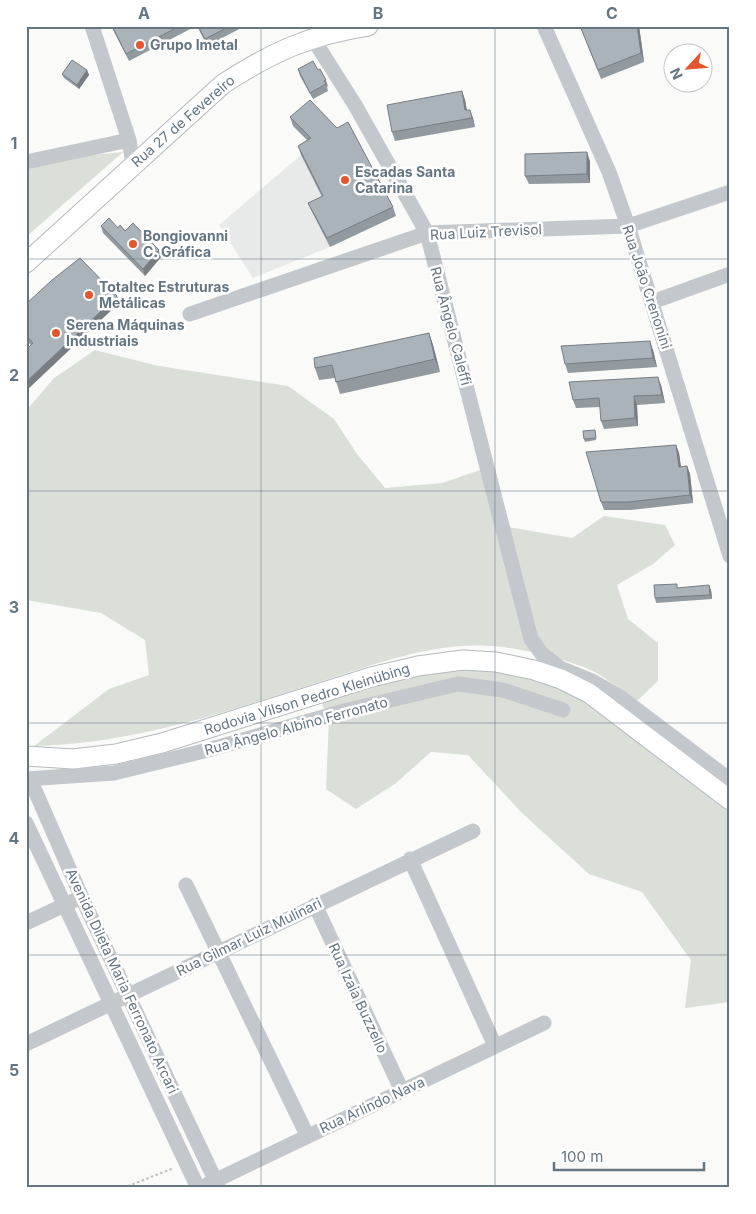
<svg xmlns="http://www.w3.org/2000/svg" width="756" height="1214" viewBox="0 0 756 1214" font-family="Inter,sans-serif">
	<rect width="100%" height="100%" fill="#fafaf8"/>
	<!-- built -->
	<path fill="#e8e9e9" d="M301,155L326,205L312,212L330,247L253,278L219,225Z"/>
	<!-- green -->
	<path fill="#dadfd7" d="M123,152L26,237V170L72,157Z
		M95,350L159,366L288,386L334,419L357,454L385,488L442,483L483,469L497,525L572,538L604,516L665,525L675,545L653,564L617,585L628,619L658,643V681L637,701C622,692 608,679 593,671C570,660 516,647 490,646C429,642 368,667 310,685C220,714 129,744 34,746L109,689L149,675L145,640L101,613L26,600V411L54,378Z
		M491,668L535,676L583,701L730,809V1002L685,1008L691,960L642,892L589,874L522,813L468,755L431,752L396,783L356,809L326,789L329,719L320,700L373,685L449,669Z"/>
	<g fill="none" stroke-linecap="round" stroke-linejoin="round">
		<defs>
			<path id="major" d="M26,263L223,84C272,52 310,35 368,26
				M26,756L73,759L116,754L162,743L371,677L418,666L463,660L496,662L534,670L561,679L589,693L730,800"/>
		</defs>
		<!-- major casing -->
		<use href="#major" stroke="#b5babe" stroke-width="21"/>
		<!-- path -->
		<path stroke="#bbbfc2" stroke-width="2" stroke-dasharray="2.5 2.5" stroke-linecap="butt" d="M123,1188L174,1168"/>
		<!-- minor -->
		<path stroke="#c3c8cc" stroke-width="15" d="M92,26L129,140L133,164
			M544,26L609,172L628,226L730,556
			M312,37L355,105L427,233L531,639L542,654L560,668L592,681L620,697L730,780
			M26,162L129,140
			M652,302L730,274
			M190,314L427,233L628,226L730,192
			M26,779L114,773L208,750L344,711L458,684L503,690L563,710
			M30,779L82,898L219,1188
			M26,823L198,1188
			M410,859L495,1046
			M186,885L307,1135
			M315,905L402,1091
			M26,923L73,901
			M26,1044L473,831
			M208,1184L544,1023"/>
		<!-- major -->
		<use href="#major" stroke="#fff" stroke-width="19"/>
	</g>
	<!-- wall -->
	<path fill="#929a9f" d="M111,26H196L129,61Z
		M197,26H245L207,46Z
		M580,26H639L644,62L601,79Z
		M298,69L318,70L326,80L328,86L327,87L328,91L313,99L300,76Z
		M87,70L89,75L79,89L64,78L62,74Z
		M462,91L465,100L467,110L473,118L475,127L395,141L392,132Z
		M290,117L393,207L396,216L330,247L312,212L308,203L322,197L301,155L298,146L307,140L293,126Z
		M590,161V183L529,184L525,176Z
		M101,226L118,228L125,231L159,250L161,257L145,276L103,233Z
		M117,296L119,303L31,345L26,340V304Z
		M429,333L433,345L440,372L340,394L335,378L319,380L315,368Z
		M653,350L657,367L568,373L565,364Z
		M661,385L665,403L637,405L638,426L604,429L601,421L600,407L576,408L573,400Z
		M595,430L596,440L585,442L584,439Z
		M676,445L679,453L681,467L687,466L690,474L693,503L631,510H604L601,502Z
		M678,588L711,590L712,599L656,603L655,598Z"/>
	<!-- shaded-wall -->
	<path fill="#777d82" d="M637,26H639L644,62L641,53Z
		M87,70L89,75L79,89L77,85Z
		M462,91L465,100L468,119L465,110Z
		M470,110L473,118L475,127L472,118Z
		M587,152L590,161V183L587,174Z
		M159,250L161,257L145,276L143,269Z
		M117,296L119,303L26,391V382Z
		M429,333L433,345L440,372L435,359Z
		M650,341L653,350L657,367L653,358Z
		M658,377L661,385L665,403L662,395Z
		M634,396L637,405L638,426L635,418Z
		M676,445L679,453L682,475L679,467Z
		M687,466L690,474L693,503L690,495Z
		M709,585L711,590L712,599L710,595Z"/>
	<!-- building -->
	<path fill="#aab3b9" stroke="#777d82" d="M112,26H180L126,54Z
		M198,26H230L205,39Z
		M580,26H637L641,53L598,70Z
		M72,60L87,70L77,85L62,74Z
		M313,61L318,70L320,69L326,80L324,81L326,84L310,93L298,69Z
		M462,91L465,110H470L472,118L392,132L387,105Z
		M310,100L337,128L348,122L393,207L327,238L308,203L323,196L298,146L311,138L290,117Z
		M587,152V174L525,176V154Z
		M109,218L118,228L120,225L125,231L133,223L159,250L143,269L101,226Z
		M80,258L117,296L26,382V350L33,343L26,335V304L52,280Z
		M429,333L435,359L336,382L332,365L315,368L314,358Z
		M650,341L653,358L565,364L561,346Z
		M658,377L662,395L634,396L635,418L601,421L599,398L573,400L569,382Z
		M595,430L596,438L584,439L583,431Z
		M676,445L679,467L687,466L690,495L629,502H601L586,452Z
		M677,584V588L709,585L710,595L655,598L654,585Z"/>
	<!-- grid -->
	<path fill="none" stroke="#657683" stroke-width="1" stroke-opacity="0.55" d="M261,26V1188M495,26V1188M26,259H730M26,491H730M26,723H730M26,955H730"/>
	<!-- markers -->
	<g fill="#e4572e" stroke="#fff" stroke-width="2">
		<circle cx="140" cy="45" r="5"/>
		<circle cx="345" cy="180" r="5"/>
		<circle cx="133" cy="244" r="5"/>
		<circle cx="89" cy="295" r="5"/>
		<circle cx="56" cy="333" r="5"/>
	</g>
	<g text-anchor="middle" stroke-width="5" stroke-linejoin="round" paint-order="stroke">
		<!-- poi labels -->
		<g font-size="14" font-weight="bold" fill="#657683" stroke="#fff" text-anchor="start">
			<text x="150" y="50">Grupo Imetal</text>
			<text x="355" y="177">Escadas Santa<tspan x="355" dy="16">Catarina</tspan></text>
			<text x="143" y="241">Bongiovanni<tspan x="143" dy="16">C. Gráfica</tspan></text>
			<text x="99" y="292">Totaltec Estruturas<tspan x="99" dy="16">Metálicas</tspan></text>
			<text x="66" y="330">Serena Máquinas<tspan x="66" dy="16">Industriais</tspan></text>
		</g>
		<!-- street labels -->
		<g font-size="14" fill="#657683" stroke="#fff">
			<text transform="translate(183 121) rotate(-41)" y="5">Rua 27 de Fevereiro</text>
			<text transform="translate(486 232) rotate(-3)" y="5">Rua Luiz Trevisol</text>
			<text transform="translate(647 287) rotate(72)" y="5">Rua João Crenonini</text>
			<text transform="translate(451 326) rotate(75)" y="5">Rua Ângelo Caleffi</text>
			<text transform="translate(307 699) rotate(-17)" y="5">Rodovia Vilson Pedro Kleinübing</text>
			<text transform="translate(296 726) rotate(-15)" y="5">Rua Ângelo Albino Ferronato</text>
			<text transform="translate(249 937) rotate(-26)" y="5">Rua Gilmar Luiz Mulinari</text>
			<text transform="translate(122 981) rotate(65)" y="5">Avenida Dileta Maria Ferronato Arcari</text>
			<text transform="translate(358 998) rotate(65)" y="5">Rua Izaia Buzzello</text>
			<text transform="translate(372 1105) rotate(-25)" y="5">Rua Arlindo Nava</text>
		</g>
	</g>
	<!-- border -->
	<rect width="756" height="1214" fill="none" stroke="#ffffff" stroke-width="55"/>
	<!-- north arrow -->
	<g transform="translate(688 68) rotate(244)"><circle r="24" fill="#ffffff" stroke="#c1c8cd"/>
	<path d="M0-4L9 19L0 12L-9 19Z" fill="#e4572e"/>
	<text y="-8" font-size="14" font-weight="bold" text-anchor="middle" fill="#657683">N</text>
	</g>
	<!-- scale -->
	<path d="M554 1162v8h150v-8" fill="none" stroke="#657683" stroke-width="2.5"/>
	<text x="561" y="1162" font-size="15" fill="#657683" stroke="#ffffff" stroke-width="4" paint-order="stroke">100 m</text>
	<rect x="28" y="28" width="700" height="1158" fill="none" stroke="#657683" stroke-width="2"/>
	<g font-size="16" text-anchor="middle" font-weight="bold" fill="#657683">
		<text x="144" y="19">A</text>
		<text x="378" y="19">B</text>
		<text x="612" y="19">C</text>
		<text x="14" y="149">1</text>
		<text x="14" y="381">2</text>
		<text x="14" y="613">3</text>
		<text x="14" y="844">4</text>
		<text x="14" y="1076">5</text>
	</g>
</svg>
